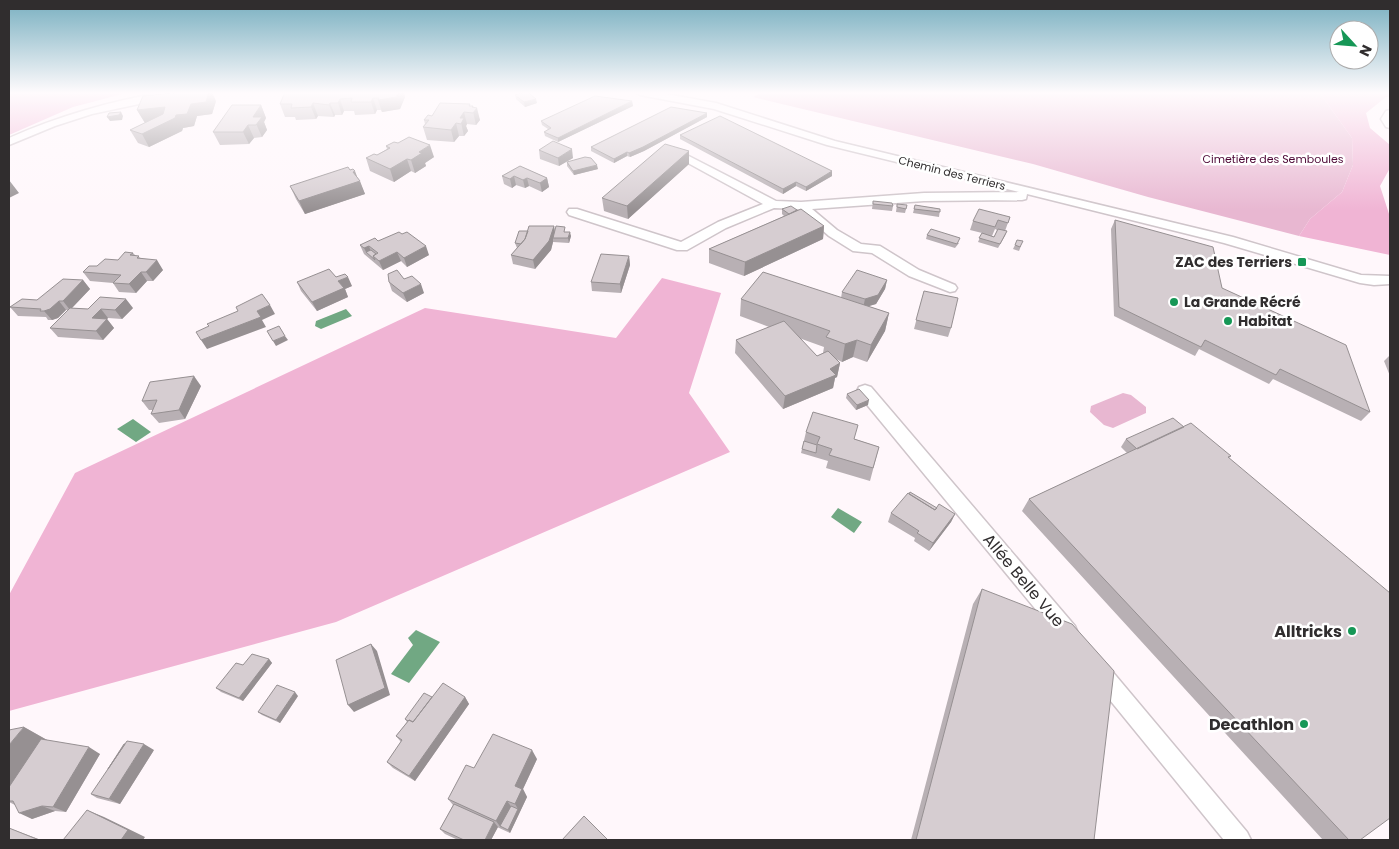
<svg xmlns="http://www.w3.org/2000/svg" width="1399" height="849" viewBox="0 0 1399 849" font-family="Poppins,sans-serif">
	<rect width="100%" height="100%" fill="#fff7fb"/>
	<!-- green -->
	<path fill="#e8b7d1" d="M762,92H1319L1352,138L1353,165L1342,192L1310,219L1299,236L1148,197L1033,164L753,97Z
		M1123,393L1131,395L1146,407V413L1113,428L1104,425L1090,412L1091,406Z"/>
	<!-- forest -->
	<path fill="#f0b4d4" d="M9,92H130L73,107L9,135Z
		M1319,92H1390V97H1386L1366,113L1370,128L1390,145V168L1380,186L1390,217V255L1299,236L1310,219L1342,192L1353,165L1352,138Z
		M662,278L721,293L689,393L730,452L336,622L9,711V595L75,473L425,308L616,338Z"/>
	<!-- water -->
	<path fill="#71a883" d="M346,309L352,316L321,329L315,326L316,321Z
		M133,419L151,432L136,442L117,429Z
		M838,508L862,522L854,533L831,517Z
		M416,630L440,642L409,683L391,674L413,645L408,638Z"/>
	<g fill="none" stroke-linecap="round" stroke-linejoin="round">
		<defs>
			<path id="minor" d="M164,92H186L181,95L92,114L55,126L9,145V138C59,116 110,101 164,92Z
				M635,92H655L716,103L835,141L1233,237L1361,275L1390,276V284L1374,285L1360,283L1224,243L1027,194L1026,199L1022,200L924,201L812,209L837,230L861,244L880,246L919,270L955,285L957,288L955,291L950,292L909,276L872,253L853,251L829,236L798,209L774,208L726,228L687,250H677L569,215L567,212L569,209H577L681,242L718,222L763,204L677,157L675,155L677,153L681,152L776,201L801,202L924,193L1019,192L827,145L714,109L640,95Z
				M1390,110V128L1386,127L1381,119L1386,111Z
				M865,385L871,387L1075,626L1078,633L1075,640L1068,642L1061,640L859,395L857,391L859,387Z
				M1099,661L1106,664L1247,832L1251,840H1224L1092,678L1089,671L1092,664Z"/>
		</defs>
		<!-- minor casing -->
		<use href="#minor" stroke="#cfc5ca" stroke-width="3"/>
		<!-- minor -->
		<use href="#minor" fill="#fff" fill-rule="evenodd"/>
	</g>
	<!-- wall -->
	<path fill="#b8b0b4" fill-rule="evenodd" d="M285,92H404L405,97L400,109L382,112L381,110H377L375,114L355,115L354,111H344L342,115H335L334,117L318,116L316,119L296,120L295,117H285L280,104Z
		M515,95L537,103L525,107L516,99Z
		M216,101L212,114L197,116L194,126L183,128L182,131L149,147L138,143L130,130L145,123L137,110Z
		M632,101L633,106L558,142L545,136L544,132L548,129L542,125L541,121Z
		M470,104V106H473L480,120L476,125L467,124L466,126L468,131L464,136H459L454,142L427,140L423,127L425,124L424,120L432,116Z
		M261,105L266,118L264,122L267,130L262,137L254,138L249,144L220,145L213,132Z
		M707,117L644,151L630,157L627,156L614,163L591,151V147Z
		M680,135L832,171V176L806,191L796,186L783,194L680,139Z
		M386,146L434,157L425,163L426,166L415,173L411,171L394,182L370,171L366,158L377,155L387,149Z
		M539,150L573,158L559,166L540,159Z
		M689,151V164L628,219L604,211L602,198Z
		M567,162L598,169L574,175L567,166Z
		M520,166L547,178L549,187L542,192L529,186L525,188L516,185L512,188L504,184L502,176Z
		M358,178L365,194L305,214L296,199L290,186Z
		M873,201L893,206L892,211L872,209Z
		M897,204L906,209L905,213L896,212Z
		M915,205L940,209L939,217L913,213Z
		M782,209L797,210L824,226L823,239L744,276L709,263V249L784,216L782,214Z
		M1010,217L1005,231H1007L1005,236L998,248L978,242L982,233L970,230L973,221ZM995,229L997,230L994,237L992,236Z
		M1115,220L1222,288L1370,412L1361,421L1273,379L1269,384L1199,349L1195,356L1114,316L1111,229Z
		M554,226L555,231L565,232L571,236L569,243L553,242L551,250L535,269L513,264L511,255L517,248L515,243L528,231Z
		M927,235L959,243L955,248L926,239Z
		M378,241L429,255L407,267L401,261L383,270L364,254L360,245Z
		M1015,245L1021,246L1019,251L1013,249Z
		M133,253L135,255L163,270L153,281H147L136,293L119,292L113,283L90,281L83,272L118,260Z
		M629,256L630,265L621,293L592,291L591,282Z
		M336,277L352,286L345,289L348,297L317,311L301,291L297,282Z
		M404,279L424,293L407,302L392,291L389,282Z
		M83,280L90,289L72,308L88,309L133,308L122,319L108,318L107,319L114,328L103,340L58,337L50,328L68,310H66L58,318L52,320H48L46,317L18,316L10,307L37,300Z
		M887,280L885,289L876,304L868,306L889,313L885,331L867,362L853,357L842,362L836,359L840,363L837,377L835,378L833,388L783,409L735,353L736,340L769,327L740,316L741,299L841,298L842,292ZM799,338L824,347L823,353L817,356Z
		M924,291L951,328L948,337L914,329Z
		M1390,355V376L1384,361Z
		M201,386L185,419L159,423L151,414L153,410H149L142,401Z
		M847,394L868,405L856,410L846,398Z
		M1184,427L1231,456L1229,458L1360,840H1323L1022,511L1029,499L1127,453L1121,447L1126,439Z
		M806,432L855,439L879,447L870,481L826,468L828,461L801,453Z
		M937,508L955,514L951,522L929,551L914,541L915,538L888,522L891,513Z
		M982,589L1094,840H911L973,604Z
		M269,659L272,663L243,701L221,692L216,688L243,665Z
		M298,696L280,723L262,715L258,712Z
		M432,697H465L469,704L415,781L393,768L387,762L401,742L396,736L407,722L405,719Z
		M24,727L47,740L100,754L66,812L55,811L32,819L15,805L9,802V787L11,783Z
		M154,750L120,804L97,798L92,795Z
		M537,759L523,789L527,797L510,833L497,827H498L491,840H458L445,834L440,829L453,805L448,799L474,768Z"/>
	<!-- shaded-wall -->
	<path fill="#969092" d="M209,92H212L216,101L212,114L197,116L194,126L183,128L182,131L149,147L142,134L176,115L191,104Z
		M399,92H404L405,97L400,109L382,112L378,100Z
		M373,98L377,110L375,114L371,102Z
		M340,99L344,111L342,115L338,103Z
		M536,99L537,103L525,107L524,102Z
		M632,101L633,106L558,142V138Z
		M313,103L318,116L316,119L311,107Z
		M330,103L335,115L334,117L329,105Z
		M261,105L266,118L264,122L267,130L262,137L253,117Z
		M473,106L474,111L477,108L480,120L476,125L472,107Z
		M165,107L172,119L145,123L137,110Z
		M121,112L123,116L122,120L110,121L107,117Z
		M464,112L467,124L466,126L468,131L464,136L460,118Z
		M707,113V117L644,151L630,157L629,153Z
		M456,123L459,136L454,142L451,130Z
		M248,125L254,138L249,144L243,132Z
		M430,145L434,157L425,163L426,166L415,173L411,160L419,152Z
		M572,149L573,158L559,166L558,158Z
		M689,151V164L628,219L627,206Z
		M627,152V156L614,163V159Z
		M407,159L411,171L394,182L390,169Z
		M597,165L598,169L574,175L573,171Z
		M355,171L359,182L360,181L365,194L305,214L299,201Z
		M832,171V176L806,191V187Z
		M514,176L516,185L512,188L510,179Z
		M527,178L529,186L525,188L523,180Z
		M547,178L549,187L542,192L540,183Z
		M9,180L19,193L9,198Z
		M796,182V186L783,194V189Z
		M554,226L555,235L553,238V242L551,250L535,269L533,260Z
		M824,226L823,239L744,276L745,262Z
		M570,232L571,236L569,243L568,238Z
		M369,246L372,255L366,252L364,248Z
		M426,246L429,255L407,267L404,258Z
		M397,252L401,261L383,270L379,261Z
		M629,256L630,265L621,293L620,284Z
		M157,260L163,270L153,281L146,272Z
		M141,272L147,281L136,293L129,284Z
		M348,277L352,286L345,289L348,297L317,311L312,302L338,281Z
		M83,280L90,289L70,310L63,301Z
		M887,280L885,289L876,304L863,308L865,299Z
		M421,284L424,293L407,302L403,293Z
		M126,299L133,308L122,319L115,310Z
		M59,301L66,310L58,318L52,320L44,311Z
		M270,305L275,314L262,320L266,327L207,349L201,340L257,311Z
		M101,309L108,318L100,327L92,318Z
		M889,313L885,331L867,362L871,345Z
		M107,319L114,328L103,340L96,331Z
		M285,336L288,340L276,346L273,341Z
		M857,340L853,357L842,362L845,344Z
		M840,363L837,377L835,378L833,388L783,409L785,396Z
		M194,376L201,386L185,419L179,410Z
		M869,400L868,405L856,410L857,405Z
		M955,514L951,522L929,551L933,543Z
		M371,644L377,651L390,695L354,712L348,705Z
		M269,659L272,663L243,701L239,698Z
		M295,692L298,696L280,723L276,720Z
		M465,697L469,704L415,781L409,776Z
		M24,727L47,740L9,787V745Z
		M144,744L154,750L120,804L109,799Z
		M89,747L100,754L66,812L53,807Z
		M532,750L537,759L523,789L527,797L510,833L508,830L518,809L515,804V786Z
		M507,801L513,809L500,826L502,829L496,821Z
		M42,806L55,811L32,819L19,813Z
		M87,810L104,817L145,837L143,840H121Z
		M494,822L498,827L491,840H485Z
		M9,828L41,840H39Z"/>
	<!-- building -->
	<path fill="#d6cdd1" stroke="#969092" d="M182,92H209L206,102L191,104L187,114L176,115L175,118L142,134L130,130L163,114L165,107L137,110L143,96Z
		M285,92H399L396,97L378,100L379,98H373L371,102H351L352,98L340,99L338,103H330L329,105L313,103L311,107L291,108L292,104H280Z
		M524,92H528L536,99L524,102L515,95Z
		M595,96L632,101L558,138L544,132L551,128L541,121Z
		M440,103L470,104L469,106H473L472,107L477,108L473,113L464,112L460,118H464L461,124L456,123L451,130L423,127L429,120H424L428,115L432,116Z
		M232,105H261L253,117H262L256,125H248L243,132H213Z
		M671,107L707,113L643,147L629,153L627,152L614,159L591,147Z
		M121,112L119,115L107,117L109,113Z
		M720,116L832,171L806,187L796,182L783,189L680,135Z
		M409,137L430,145L419,152L422,153L411,160L407,159L390,169L366,158L374,154L377,155L390,148L386,146L394,142L398,143Z
		M553,141L572,149L558,158L539,150Z
		M665,144L689,151L627,206L602,198Z
		M585,157L591,158L597,165L573,171L567,162Z
		M520,166L547,178L540,183L527,178L523,180L514,176L510,179L502,176Z
		M348,167L350,170L353,169L355,171L353,172L360,181L299,201L290,186Z
		M873,201L892,203L893,206L873,204Z
		M897,204L907,205L906,209L897,207Z
		M915,205L940,209V212L914,209Z
		M791,206L797,210L789,214L782,209Z
		M801,209L824,226L745,262L709,249Z
		M979,209L1010,217L1008,223L998,220L995,227L973,221Z
		M1115,220L1213,247L1222,288L1346,345L1370,412L1280,369L1276,375L1205,340L1201,347L1119,307Z
		M529,226H554L549,241L533,260L511,255L525,239Z
		M556,226L565,227L564,232H570L568,238H553Z
		M931,229L960,238L957,244L927,235Z
		M998,229L1007,231L1000,244L979,238L982,233L994,237Z
		M519,231H528L525,239L521,244L515,243Z
		M399,232L402,234L407,232L426,246L404,258L397,252L379,261L373,256L378,253L369,246L364,248L360,245L375,238L378,241Z
		M1017,240L1023,241L1020,247L1015,245Z
		M371,250L376,254L373,256L375,260L366,252Z
		M125,252L133,253L130,255L139,256L137,258L157,260L146,272H141L129,284L113,283L121,275L83,272L89,266H97L105,259L118,260Z
		M601,254L629,256L620,284L591,282Z
		M329,269L336,277L345,274L348,277L338,281L344,288L312,302L297,282Z
		M397,270L404,279L412,276L421,284L403,293L389,282L388,274Z
		M857,270L887,280L878,295L865,299L842,292Z
		M763,272L889,313L871,345L857,340L845,344L826,337L830,331L741,299Z
		M63,279L83,280L63,301H59L50,309L44,311H40L41,309L10,307L22,299L37,300Z
		M924,291L958,298L951,328L916,320Z
		M262,294L270,305L257,311L261,317L201,340L196,332L209,326L207,324L238,311L236,307Z
		M100,297L126,299L115,310L101,309L92,318L107,319L96,331L50,328L70,308L88,309Z
		M784,321L817,356L828,351L840,363L830,369L836,375L785,396L736,340Z
		M279,326L285,336L273,341L267,331Z
		M194,376L179,410L151,414L157,400L142,401L150,382Z
		M859,389L869,400L857,405L847,394Z
		M813,412L858,425L854,439L879,447L873,468L829,455L832,449L817,444L820,437L806,432Z
		M1173,418L1184,427L1137,449L1126,439Z
		M1191,423L1231,456L1228,457L1390,593V818L1360,840H1349L1029,499Z
		M804,441L817,445L816,453L802,449Z
		M910,492L937,508L935,510L909,494Z
		M908,493L935,510L939,504L955,514L933,543L917,533L919,531L891,513Z
		M982,589L1072,624L1114,671L1094,840H916Z
		M371,644L385,688L348,705L336,660Z
		M252,654L269,659L239,698L216,688L236,663L243,665Z
		M443,683L465,697L409,776L387,762L402,740L396,736L409,720L413,722Z
		M277,685L295,692L276,720L258,712Z
		M424,693L432,697L413,722L409,720L408,721L405,719Z
		M24,727L9,745V730Z
		M493,734L532,750L515,786L522,789L515,804L507,801L496,821L448,799L466,765L474,768Z
		M41,739L89,747L53,807L42,806L19,813L13,801H9V787Z
		M127,741L144,744L109,799L91,794Z
		M124,744H125L108,769Z
		M454,804L494,822L485,840H464L440,829Z
		M511,806L518,809L508,830L500,826Z
		M87,810L128,830L121,840H63Z
		M584,816L608,840H562Z
		M9,828L39,840H9Z"/>
	<!-- sky -->
	<linearGradient id="sky" x2="0" y2="1"><stop stop-color="#78afc0"/><stop offset="0.44" stop-color="#fffbfd"/><stop offset="1" stop-color="#fffbfd" stop-opacity="0"/></linearGradient>
	<rect width="1399" height="211" fill="url(#sky)"/>
	<!-- markers -->
	<g fill="#169756" stroke="#fff" stroke-width="2">
		<rect x="1297" y="257" width="10" height="10" rx="2.5"/>
		<circle cx="1174" cy="302" r="5"/>
		<circle cx="1228" cy="321" r="5"/>
		<circle cx="1352" cy="631" r="5"/>
		<circle cx="1304" cy="724" r="5"/>
	</g>
	<g text-anchor="middle" stroke-width="5" stroke-linejoin="round" paint-order="stroke">
		<!-- far-park labels -->
		<g font-size="11" fill="#4e0937" stroke="#fff">
			<text x="1273" y="163">Cimetière des Semboules</text>
		</g>
		<!-- far-street labels -->
		<g font-size="11" fill="#302d2e" stroke="#fff">
			<text transform="translate(952 173) rotate(14)" y="4">Chemin des Terriers</text>
		</g>
		<!-- poi labels -->
		<g font-size="14" font-weight="bold" fill="#302d2e" stroke="#fff" text-anchor="start">
			<text x="1292" y="267" text-anchor="end">ZAC des Terriers</text>
			<text x="1184" y="307">La Grande Récré</text>
			<text x="1238" y="326">Habitat</text>
		</g>
		<!-- near-street labels -->
		<g font-size="16" fill="#302d2e" stroke="#fff">
			<text transform="translate(1024 580) rotate(50)" y="6">Allée Belle Vue</text>
		</g>
		<!-- near-poi labels -->
		<g font-size="16" font-weight="bold" fill="#302d2e" stroke="#fff" text-anchor="end">
			<text x="1342" y="637">Alltricks</text>
			<text x="1294" y="730">Decathlon</text>
		</g>
	</g>
	<!-- border -->
	<rect width="1399" height="849" fill="none" stroke="#302d2e" stroke-width="20"/>
	<!-- north arrow -->
	<g transform="translate(1354 45) rotate(116)"><circle r="24" fill="#ffffff" stroke="#acabab"/>
	<path d="M0-4L9 19L0 12L-9 19Z" fill="#169756"/>
	<text y="-8" font-size="14" font-weight="bold" text-anchor="middle" fill="#302d2e">N</text>
	</g>
</svg>
